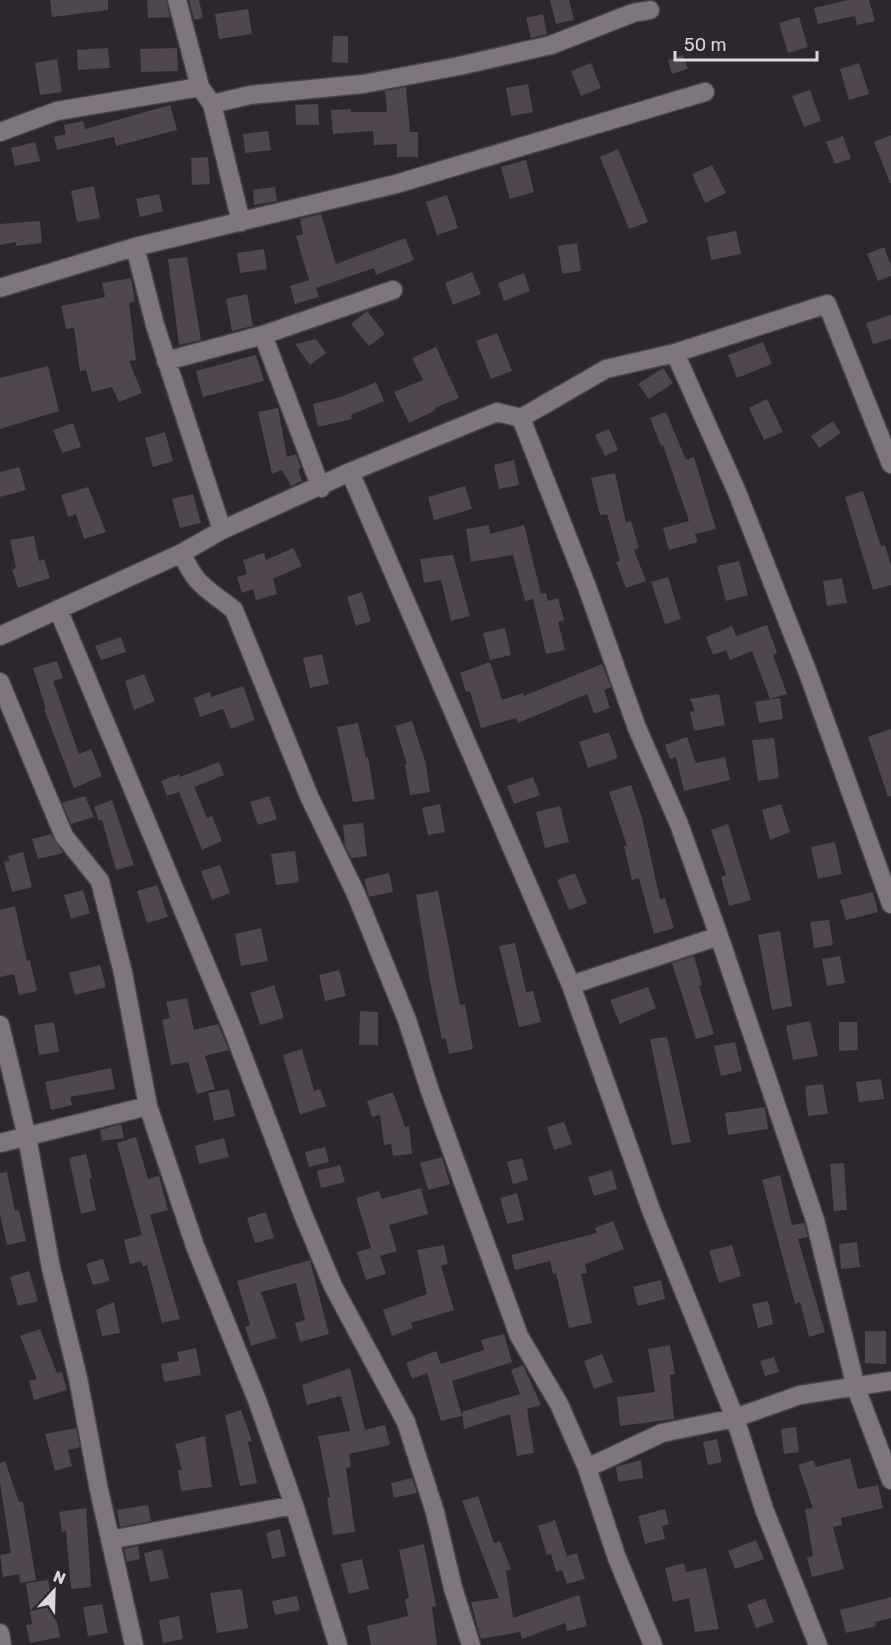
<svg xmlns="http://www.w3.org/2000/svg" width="891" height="1645" viewBox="0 0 891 1645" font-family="Rubik,sans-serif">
	<rect width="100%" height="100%" fill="#2e262d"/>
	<!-- building -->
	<path fill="#4f464e" d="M50,0H108V10L52,17Z
		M147,0H166L170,17L148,18Z
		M189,0H199L203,18L194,20Z
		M550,0H569L574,20L556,24Z
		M848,0H869L875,21L857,25L855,16L818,24L814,8Z
		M248,9L252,34L219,39L215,14Z
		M543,14L547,34L531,38L526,18Z
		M799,17L808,47L788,53L779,23Z
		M333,36H348V63L332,62Z
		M108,48L110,68L78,70L77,50Z
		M177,48L178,71L141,72L140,49Z
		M683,55L688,69L672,74L668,60Z
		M57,59L62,92L40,95L35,63Z
		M591,63L601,88L581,96L571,71Z
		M859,63L869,94L849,100L840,69Z
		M528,84L533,112L511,116L506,88Z
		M406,87L410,132H418V157H397V144L374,145L373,131L333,134L331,110L351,109V112H387L385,91Z
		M810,90L821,121L804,127L792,96Z
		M318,104L319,125H296L295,105Z
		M170,105L177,130L116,146L114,137L57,150L54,137L66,134L64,125L83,121L85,129Z
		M268,131L271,150L245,153L243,134Z
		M891,135V183H890L874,142Z
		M843,136L851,159L835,164L826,142Z
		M35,142L40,161L15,166L11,148Z
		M618,149L648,222L629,229L600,157Z
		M208,157L210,184L192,185L191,158Z
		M526,160L534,192L510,199L501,167Z
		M712,165L726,193L705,203L692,174Z
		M94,186L100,218L77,222L71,191Z
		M275,187L277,201L254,205L253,190Z
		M159,194L163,211L140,217L136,199Z
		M447,195L458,228L437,235L426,202Z
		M321,214L336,264L405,238L414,260L376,275L374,268L316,288L319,297L295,304L290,286L309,280L296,236L303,234L300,219Z
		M40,221L42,243L16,246V242L0,245V224Z
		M736,231L741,254L711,260L707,237Z
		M577,243L581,271L562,274L558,246Z
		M884,247L891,265V276L878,281L867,254Z
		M264,249L267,269L240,273L237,253Z
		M187,257L201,340L179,345L168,259Z
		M472,272L481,294L453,305L445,283Z
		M524,273L530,291L504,301L498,283Z
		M131,278L135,301L129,303L136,360L129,361L142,393L119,402L112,387L92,392L86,370L80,371L74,328L66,329L61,306L105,297L102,283Z
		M247,294L253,326L232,331L226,299Z
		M367,311L385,334L369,346L351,324Z
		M891,315V339L873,344L866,323Z
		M497,333L512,371L491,379L476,341Z
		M316,339L326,353L310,365L295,344Z
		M763,342L772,364L737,378L728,355Z
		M436,347L459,398L435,408L436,410L409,423L394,392L423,380L412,358Z
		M256,355L264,381L203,397L196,371Z
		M48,366L59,411L0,429V378Z
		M663,368L673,383L649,399L638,384Z
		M376,382L384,401L351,415L352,419L318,427L313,404L341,397Z
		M767,399L783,432L764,440L749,408Z
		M278,408L287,457L296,454L301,468L298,469L302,481L291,486L282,470L272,474L258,412Z
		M666,412L686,460L694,457L716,529L695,534L698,542L669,550L663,528L689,521L663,445L661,446L650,418Z
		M833,421L841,433L819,448L811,436Z
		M73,423L81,447L62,453L53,430Z
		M609,429L618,450L605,456L595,435Z
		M165,432L173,461L153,467L145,438Z
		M514,460L519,485L499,489L494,465Z
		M19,467L26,490L0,497V472Z
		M615,473L626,522L631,521L639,548L634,550L646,581L626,588L616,562L620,561L607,514L600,515L591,478Z
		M465,486L472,509L434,520L428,497Z
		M88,487L106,532L84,539L76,514L68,517L61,495Z
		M863,491L881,546L885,545L891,565V585L873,590L845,497Z
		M193,494L201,523L180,528L172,499Z
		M489,525L490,534L524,525L541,594L546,593L548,601L558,598L564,620L558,622L565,650L546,654L533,599L525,601L513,555L471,562L466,529Z
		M34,536L39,561L44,559L50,578L18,588L12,570L16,568L10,540Z
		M293,548L302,566L273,579L277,594L256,600L253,589L242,593L237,577L247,574L243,560L264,553L266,560Z
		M453,555L470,616L451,621L441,580L424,583L420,559Z
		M739,561L748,595L726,601L717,566Z
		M668,577L681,619L665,624L651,582Z
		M842,578L847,603L827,606L823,581Z
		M362,592L371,621L356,626L347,597Z
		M767,625L777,653L773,655L787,694L770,699L752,651L730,660L726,650L713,655L706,637L732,626L736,636Z
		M505,628L511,655L490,660L483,633Z
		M121,637L126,652L101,660L95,646Z
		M322,654L329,684L310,688L303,658Z
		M57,661L63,678L53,681L79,754L91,749L102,776L74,788L44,709H46L33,668Z
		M490,662L502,700L523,693L524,696L602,664L611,687L604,690L610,708L594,714L587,694L518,723L516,718L481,728L470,691L466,692L460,673Z
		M144,674L155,701L134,710L125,681Z
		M243,686L255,720L231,729L223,709L200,717L194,698L210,692L211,697Z
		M719,694L725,725L694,731L690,712L695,711L690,699Z
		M780,698L783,719L759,723L755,702Z
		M412,721L426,764L430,792L410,795L405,765L407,764L395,726Z
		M358,723L366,758L368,757L375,799L353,802L337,727Z
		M891,729V796L888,797L868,737Z
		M609,732L618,758L588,768L579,742Z
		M687,737L696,763L725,757L730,780L684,791L676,757L670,759L665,745Z
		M774,738L779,778L758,781L752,740Z
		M219,762L224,775L194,787L207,818L212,816L222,841L202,850L179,792L167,796L161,781L179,774L180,777Z
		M533,777L540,795L514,804L507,786Z
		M631,785L642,818L660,899L665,898L674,928L654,934L639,878L632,880L624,846H627L609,792Z
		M85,796L94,817L71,824L62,803Z
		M269,796L277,819L258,825L250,802Z
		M112,800L134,865L116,870L102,820L99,821L94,807Z
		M440,804L445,832L428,835L422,808Z
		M781,804L790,832L770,840L762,810Z
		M560,806L569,842L545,848L536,812Z
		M363,823L367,856L351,858L345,845L343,825Z
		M728,824L751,900L729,906L721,877L726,875L711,830Z
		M51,834L63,853L38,859L32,839Z
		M835,842L842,874L818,879L811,847Z
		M295,851L299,882L276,885L271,854Z
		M23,852L32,887L12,892L4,862L10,861L8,856Z
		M220,865L230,893L212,900L201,871Z
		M389,873L393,892L369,897L364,879Z
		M575,873L587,903L569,910L557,880Z
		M157,885L168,917L147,923L137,891Z
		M83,890L90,913L71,919L64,895Z
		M438,891L460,1005L465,1004L473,1049L449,1054L446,1038L442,1039L431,987L416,895Z
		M873,892L878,912L846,920L840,900Z
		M15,906L27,961L30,960L37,991L19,995L14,974L0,977V910Z
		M829,920L833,945L814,948L810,922Z
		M261,928L268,961L241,966L235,934Z
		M780,931L792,1006L772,1010L758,935Z
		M515,943L526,992L533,991L541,1022L519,1027L499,946Z
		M694,956L702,985L699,986L714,1034L696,1039L672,963Z
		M840,956L845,983L827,986L822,959Z
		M100,965L106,987L75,995L69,973Z
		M339,970L346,996L325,1001L319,975Z
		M274,985L284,1018L260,1025L250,993Z
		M648,987L656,1008L620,1024L610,1000Z
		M187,998L194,1030L218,1024L229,1050L205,1056L215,1089L197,1094L188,1062L171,1065L162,1020L170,1018L166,1002Z
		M360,1011L378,1012V1045H359Z
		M810,1021L818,1056L793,1060L786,1026Z
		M54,1022L59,1052L39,1055L34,1025Z
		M839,1022H857L858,1050L839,1051Z
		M667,1037L691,1142L672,1145L650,1039Z
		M735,1042L742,1071L721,1076L714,1046Z
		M302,1049L314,1091L320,1089L326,1106L300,1115L283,1055Z
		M111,1068L115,1089L70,1097L72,1105L51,1110L45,1082Z
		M881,1079L884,1099L859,1102L856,1082Z
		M823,1084L828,1114L808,1116L805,1086Z
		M229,1089L235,1116L214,1121L208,1093Z
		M393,1092L405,1127L409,1126L412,1154L393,1156L391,1144L384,1145L380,1115L372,1117L367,1101Z
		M765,1107L768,1129L728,1135L725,1113Z
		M564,1122L572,1144L554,1150L547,1127Z
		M121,1124L124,1138L102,1141L100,1130Z
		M136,1137L148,1179L159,1176L168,1210L150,1215L180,1319L162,1323L147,1265L143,1267L141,1261L130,1264L124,1240L142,1235L117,1143Z
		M224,1138L229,1157L199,1164L195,1146Z
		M325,1147L329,1162L309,1167L305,1152Z
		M86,1154L92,1178L89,1179L96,1210L81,1214L69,1158Z
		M442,1157L450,1184L428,1190L420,1163Z
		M522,1158L528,1180L513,1184L507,1162Z
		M844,1163L847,1210L834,1211L830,1164Z
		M340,1165L345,1182L321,1188L317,1171Z
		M612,1170L617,1189L594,1196L588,1177Z
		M7,1172L15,1211L19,1210L26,1241L7,1245L0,1215V1173Z
		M780,1175L792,1225L804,1223L808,1237L798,1239L825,1332L809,1337L800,1302L795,1304L762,1180Z
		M421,1188L428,1214L389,1225L397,1251L380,1256L386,1274L366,1280L357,1252L371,1248L356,1198L379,1191L382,1199Z
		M517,1193L524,1220L507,1224L500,1198Z
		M266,1212L274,1238L255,1243L247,1218Z
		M613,1221L624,1249L585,1264L587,1273L581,1274L592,1323L569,1328L556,1273L553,1274L550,1261L515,1270L511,1255L597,1233L595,1228Z
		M857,1242L860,1267L841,1269L839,1244Z
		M444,1245L448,1264L441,1266L454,1310L411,1323L413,1328L392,1336L383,1310L427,1294L417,1250Z
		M732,1245L741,1276L719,1283L709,1251Z
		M103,1259L110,1281L93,1285L86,1264Z
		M310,1260L329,1334L300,1342L295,1323L305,1320L296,1283L261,1292L277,1338L251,1346L245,1327L250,1325L237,1281Z
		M29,1271L38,1301L18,1306L10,1277Z
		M661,1280L665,1299L638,1306L633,1287Z
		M768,1301L773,1324L758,1328L752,1304Z
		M114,1302L120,1333L102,1336L96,1310Z
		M40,1329L57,1373L62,1372L67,1390L34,1400L29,1381L37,1379L20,1336Z
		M865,1331H886V1364L865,1363Z
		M504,1334L512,1362L452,1381L462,1416L441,1421L427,1373L412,1379L406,1363L436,1351L441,1364L484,1350L481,1340Z
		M670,1345L675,1374L670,1375L674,1419L620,1426L617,1397L655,1392L648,1349Z
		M196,1348L201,1375L164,1382L161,1364L179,1361L177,1352Z
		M602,1354L613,1382L594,1389L584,1361Z
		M774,1357L779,1372L765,1376L760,1361Z
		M523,1365L541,1405L527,1409L534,1453L517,1456L510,1414L464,1429L462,1412L520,1394L511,1370Z
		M350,1368L365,1430L385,1425L390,1445L349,1454L351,1467L346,1468L355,1532L333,1535L327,1497H330L318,1436L350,1431L341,1396L307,1405L302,1385Z
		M241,1410L252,1441L248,1442L257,1483L240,1486L225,1415Z
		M796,1427L799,1452L784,1454L781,1429Z
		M76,1428L80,1447L68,1450L72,1466L55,1471L45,1434Z
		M205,1436L212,1487L181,1491L178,1470H182L175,1444Z
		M717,1439L722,1462L708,1465L703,1442Z
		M850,1458L858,1489L878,1485L883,1508L841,1518L842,1525L833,1527L844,1569L812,1577L807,1557L813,1556L805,1509L813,1508L798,1465L813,1460L816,1467Z
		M641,1460L643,1478L618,1482L616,1467Z
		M5,1461L19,1502H23L36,1580L20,1583L19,1574L3,1577L0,1555L11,1553L0,1483V1463Z
		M412,1478L417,1493L394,1498L391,1483Z
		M478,1496L494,1543L500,1541L511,1569L506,1571L513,1618L579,1595L587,1626L567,1631L565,1623L522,1639L520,1632L481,1639L478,1630L483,1628L478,1629L471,1602L499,1598L462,1501Z
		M148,1505L151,1521L120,1527L117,1510Z
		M86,1508L91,1587L71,1589L66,1531L62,1532L59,1512Z
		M665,1509L669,1524L662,1526L665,1539L645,1544L638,1516Z
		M555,1520L567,1556L577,1553L585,1579L567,1584L562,1570L556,1572L551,1554L547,1555L538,1526Z
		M280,1529L286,1556L272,1559L266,1533Z
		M756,1540L764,1559L735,1569L728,1551Z
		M424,1544L436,1606L432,1607L437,1645H371L367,1626L408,1616L405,1599L409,1598L399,1550Z
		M138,1546L140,1559L127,1562L124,1549Z
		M162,1549L169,1578L150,1582L144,1553Z
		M362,1559L369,1589L349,1594L341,1564Z
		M684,1563L686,1572L706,1568L719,1629L695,1632L689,1598L673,1602L665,1568Z
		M48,1580L60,1637L30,1643L26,1625L32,1624L26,1583Z
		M242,1589L248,1628L217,1633L210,1593Z
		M297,1596L300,1610L275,1615L272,1601Z
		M891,1597V1618L875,1622L876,1626L846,1633L840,1610Z
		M765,1598L774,1622L756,1628L747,1605Z
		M102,1604L108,1633L88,1636L83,1607Z
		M179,1616L183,1639L163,1643L159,1620Z"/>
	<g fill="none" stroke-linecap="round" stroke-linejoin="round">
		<defs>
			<path id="minor" d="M177,0L200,87L212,104L241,222
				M212,104L250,95L363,84L459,66L551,45L633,13L650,10
				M0,132L57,111L200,87
				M135,247L155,325L222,530
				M0,288L135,247L396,184L705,92
				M263,335L321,488
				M675,353L737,492L808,673L891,904
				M166,361L263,335L393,290
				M521,418L587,587L637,728L679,824L719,936L815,1220L856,1388L891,1480
				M350,472L571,985L651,1210L735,1418L764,1509L818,1645
				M182,553C196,587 207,588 234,610L309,796L356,894L407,1020L430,1091L519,1336L559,1404L587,1468L617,1558L653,1645
				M58,609L233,1030L302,1212L333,1286L406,1422L435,1512L453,1588L471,1645
				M0,636L182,553L222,530L350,472L497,412L521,418L606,369L675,353L827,304L891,464
				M0,682L64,836L100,881L123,973L148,1106L195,1246L257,1400L294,1505L338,1645
				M571,985L719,936
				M0,1025L27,1137L51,1268L78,1378L99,1490L134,1645
				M0,1143L148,1106
				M587,1468L662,1433L735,1418L800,1395L891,1381
				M110,1540L294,1505
				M0,1633L2,1645"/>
		</defs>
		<!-- minor casing -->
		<use href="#minor" stroke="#4a4349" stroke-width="21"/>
		<!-- minor -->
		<use href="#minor" stroke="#7f757d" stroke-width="18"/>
	</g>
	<!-- north arrow -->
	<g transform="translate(54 1591) rotate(22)" stroke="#2e262d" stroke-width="4.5" paint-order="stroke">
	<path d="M0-4.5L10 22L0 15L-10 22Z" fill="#ddd7dc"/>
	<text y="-9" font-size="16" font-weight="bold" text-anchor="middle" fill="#ddd7dc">N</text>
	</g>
	<!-- scale -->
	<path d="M675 51v9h142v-9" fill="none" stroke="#ddd7dc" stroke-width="3"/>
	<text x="684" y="51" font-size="18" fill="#ddd7dc" stroke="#2e262d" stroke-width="4.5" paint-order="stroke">50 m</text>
</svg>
